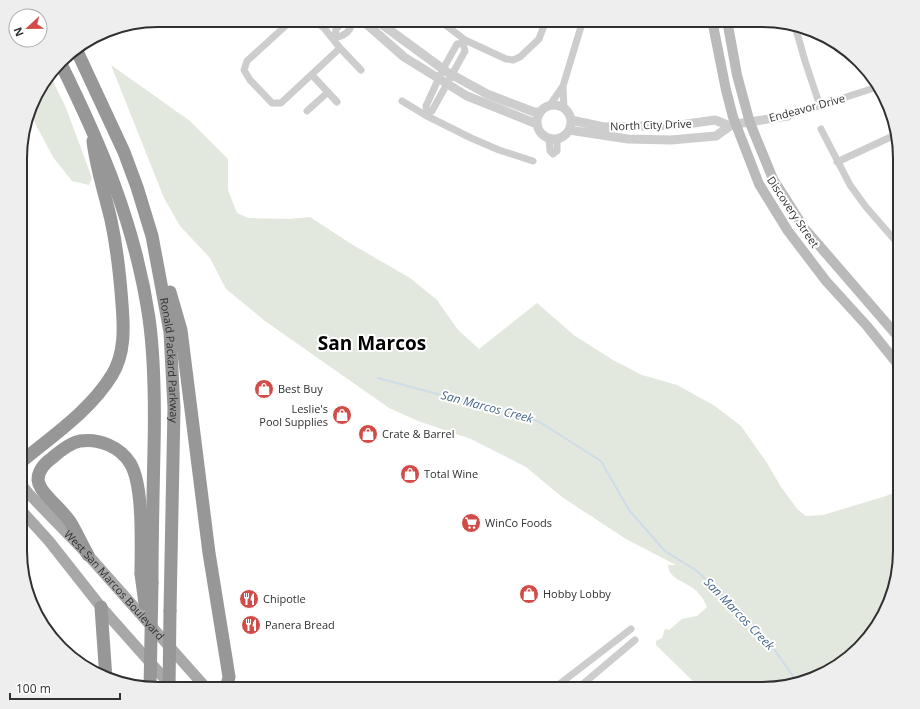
<svg xmlns="http://www.w3.org/2000/svg" width="920" height="709" viewBox="0 0 920 709" font-family="'Open Sans',sans-serif">
	<rect width="100%" height="100%" fill="#fff"/>
	<!-- green -->
	<path fill="#e2e8dd" d="M111,65L190,121L228,159V190L237,213L248,218L289,219L310,217L353,245L410,278L437,300L458,330L479,349L537,303L575,336L613,360L642,375L677,385L715,406L741,426L767,463L781,487L798,510L806,516L823,515L886,496L900,490V560L889,604L866,642L815,678L762,689H701L656,645V641L662,638L665,629L669,630L682,619L697,616L707,607C704,598 696,589 688,585C679,580 668,576 668,565H676L626,539L562,497L526,467L471,439L418,421L389,408L265,321L226,289L210,258L180,226L164,198Z
		M50,75L66,108L92,178L89,185L72,181L53,157L30,114L38,89Z"/>
	<g fill="none" stroke-linecap="round" stroke-linejoin="round">
		<!-- stream -->
		<path stroke="#cedce9" stroke-width="2" d="M378,378L538,421L601,461L629,510L665,551L697,571L743,615L769,642L793,676L795,682"/>
		<!-- minor -->
		<path stroke="#cdcdcd" stroke-width="7" d="M292,20L247,61L244,70L250,80L272,103H281L340,48L324,28L314,20
			M795,26L805,61L820,106
			M335,37L336,29L345,20
			M333,39C336,37 340,37 343,35C349,32 352,26 352,20
			M465,40L506,59L513,60L520,57L539,39L546,20
			M340,48L361,70
			M312,75L337,102
			M563,86L583,20
			M402,101L425,115L427,112L432,111L465,51L463,43L465,40L439,20
			M550,105L563,86L564,109
			M307,111L328,92
			M427,112L426,106L443,69L457,44L463,43
			M425,115L471,138L499,150L533,161
			M788,116L877,87
			M821,129L850,185L866,207L900,246
			M549,139L550,151L553,154L557,151V139
			M837,162L895,135
			M553,689L631,629
			M577,689L635,640"/>
		<!-- tertiary -->
		<path stroke="#cdcdcd" stroke-width="9" d="M362,20L404,57L467,96L537,124
			M376,20L447,72L487,94L534,112H540
			M537 122a17 17 0 1 1 34 0a17 17 0 1 1-34 0Z
			M571,120L604,127L680,125L715,120L730,126
			M736,124L788,116
			M569,130L628,139L671,140L716,136L730,126"/>
		<!-- secondary -->
		<path stroke="#bababa" stroke-width="10" d="M712,20L726,90L733,117L759,184L788,231L826,281L867,326L900,367
			M727,20L737,75L750,123L773,179L804,228L900,339"/>
		<!-- primary -->
		<g stroke="#a8a8a8" stroke-width="11">
			<path id="s1" d="M20,483L29,494L88,555L207,689"/>
			<path d="M20,509L49,541L101,607L172,687"/>
		</g>
		<!-- motorway -->
		<g stroke="#979797" stroke-width="13">
			<path id="s2" d="M76,49L124,152L137,187L152,236L170,332L174,408L170,611"/>
			<path d="M60,62C102,147 135,224 149,318C155,362 155,406 154,450C153,495 152,539 152,583"/>
			<path d="M170,292L181,330L209,553L226,658L229,677L226,689"/>
			<path d="M21,462C52,436 90,411 112,375C125,354 124,328 122,304C120,276 117,248 111,220C105,194 96,168 93,141"/>
			<path d="M88,555C82,545 77,533 71,523C65,514 56,506 49,498C44,493 39,487 38,480C38,470 45,463 52,458C60,451 70,443 80,441C99,438 120,447 130,463C144,485 141,547 141,574"/>
			<path d="M101,607L106,679"/>
		</g>
		<!-- motorway-bridge -->
		<path stroke="#979797" stroke-width="13" d="M141,574L145,604
			M150,689L152,583
			M169,689L170,611"/>
	</g>
	<!-- icons -->
	<defs>
		<symbol id="shop-disc" viewBox="-11 -11 22 22"><circle r="9.5" fill="#d14c48" stroke="#fff"/><path d="M-5-2.5h2.3a2.7 3.5 0 0 1 5.4 0H5L5.5 6h-11ZM-1.5-2.5h3a1.5 2.3 0 0 0-3 0Z" fill="#fff"/></symbol>
		<symbol id="supermarket-disc" viewBox="-11 -11 22 22"><circle r="9.5" fill="#d14c48" stroke="#fff"/><path d="M-6-5.5h2.5l.6 2H6L4.5 2H-2.5L-4.4-4H-6ZM-1.5 3.2a1.3 1.3 0 1 0 .1 0ZM3 3.2a1.3 1.3 0 1 0 .1 0Z" fill="#fff"/></symbol>
		<symbol id="restaurant-disc" viewBox="-11 -11 22 22"><circle r="9.5" fill="#d14c48" stroke="#fff"/><path d="M-5-6h1v4h1v-4h1v4h1v-4h1v5L-1.5 .5V6h-2V.5L-5-1ZM5-6V6H3V1.5H1.5Q1.5-4 5-6Z" fill="#fff"/></symbol>
	</defs>
	<g fill-rule="evenodd">
		<use href="#shop-disc" x="253" y="378" width="22" height="22"/>
		<use href="#shop-disc" x="331" y="404" width="22" height="22"/>
		<use href="#shop-disc" x="357" y="423" width="22" height="22"/>
		<use href="#shop-disc" x="399" y="463" width="22" height="22"/>
		<use href="#supermarket-disc" x="460" y="512" width="22" height="22"/>
		<use href="#shop-disc" x="518" y="583" width="22" height="22"/>
		<use href="#restaurant-disc" x="238" y="588" width="22" height="22"/>
		<use href="#restaurant-disc" x="240" y="614" width="22" height="22"/>
	</g>
	<g text-anchor="middle" stroke-width="4" stroke-linejoin="round" paint-order="stroke">
		<!-- street labels -->
		<g font-size="11" fill="#303030" stroke="#fff">
			<text transform="translate(807 108) rotate(-15)" y="4">Endeavor Drive</text>
			<text transform="translate(651 125) rotate(-2)" y="4">North City Drive</text>
			<text transform="translate(793 212) rotate(56)" y="4">Discovery Street</text>
			<text dy="4" stroke="none"><textPath href="#s2" startOffset="328">Ronald Packard Parkway</textPath></text>
			<text dy="4" stroke="none"><textPath href="#s1" startOffset="139">West San Marcos Boulevard</textPath></text>
		</g>
		<!-- poi labels -->
		<g font-size="11" fill="#303030" stroke="#fff" text-anchor="start">
			<text x="278" y="393">Best Buy</text>
			<text x="328" y="413" text-anchor="end">Leslie's<tspan x="328" dy="13">Pool Supplies</tspan></text>
			<text x="382" y="438">Crate &amp; Barrel</text>
			<text x="424" y="478">Total Wine</text>
			<text x="485" y="527">WinCo Foods</text>
			<text x="543" y="598">Hobby Lobby</text>
			<text x="263" y="603">Chipotle</text>
			<text x="265" y="629">Panera Bread</text>
		</g>
		<!-- water labels -->
		<g font-size="12" font-style="italic" fill="#476889" stroke="#fff">
			<text transform="translate(487 407) rotate(15)" y="4">San Marcos Creek</text>
			<text transform="translate(739 614) rotate(46)" y="4">San Marcos Creek</text>
		</g>
		<!-- town labels -->
		<g font-size="19" font-weight="bold" fill="#000" stroke="#fff">
			<text x="372" y="350">San Marcos</text>
		</g>
	</g>
	<!-- crop -->
	<path d="M0 0H920V709H0ZM158 27H762A131 131 0 0 1 893 158V551A131 131 0 0 1 762 682H158A131 131 0 0 1 27 551V158A131 131 0 0 1 158 27Z" fill="#eee" fill-rule="evenodd"/>
	<path fill="none" stroke="#303030" stroke-width="2" d="M158 27H762A131 131 0 0 1 893 158V551A131 131 0 0 1 762 682H158A131 131 0 0 1 27 551V158A131 131 0 0 1 158 27Z"/>
	<!-- north arrow -->
	<g transform="translate(28 28) rotate(248)"><circle r="19" fill="#ffffff" stroke="#acacac"/>
	<path d="M0-3L7 15L0 10L-7 15Z" fill="#d14c48"/>
	<text y="-6" font-size="11" font-weight="bold" text-anchor="middle" fill="#303030">N</text>
	</g>
	<!-- scale -->
	<path d="M10 693v6h110v-6" fill="none" stroke="#303030" stroke-width="2"/>
	<text x="16" y="693" font-size="12" fill="#303030" stroke="#ffffff" stroke-width="3" paint-order="stroke">100 m</text>
</svg>
